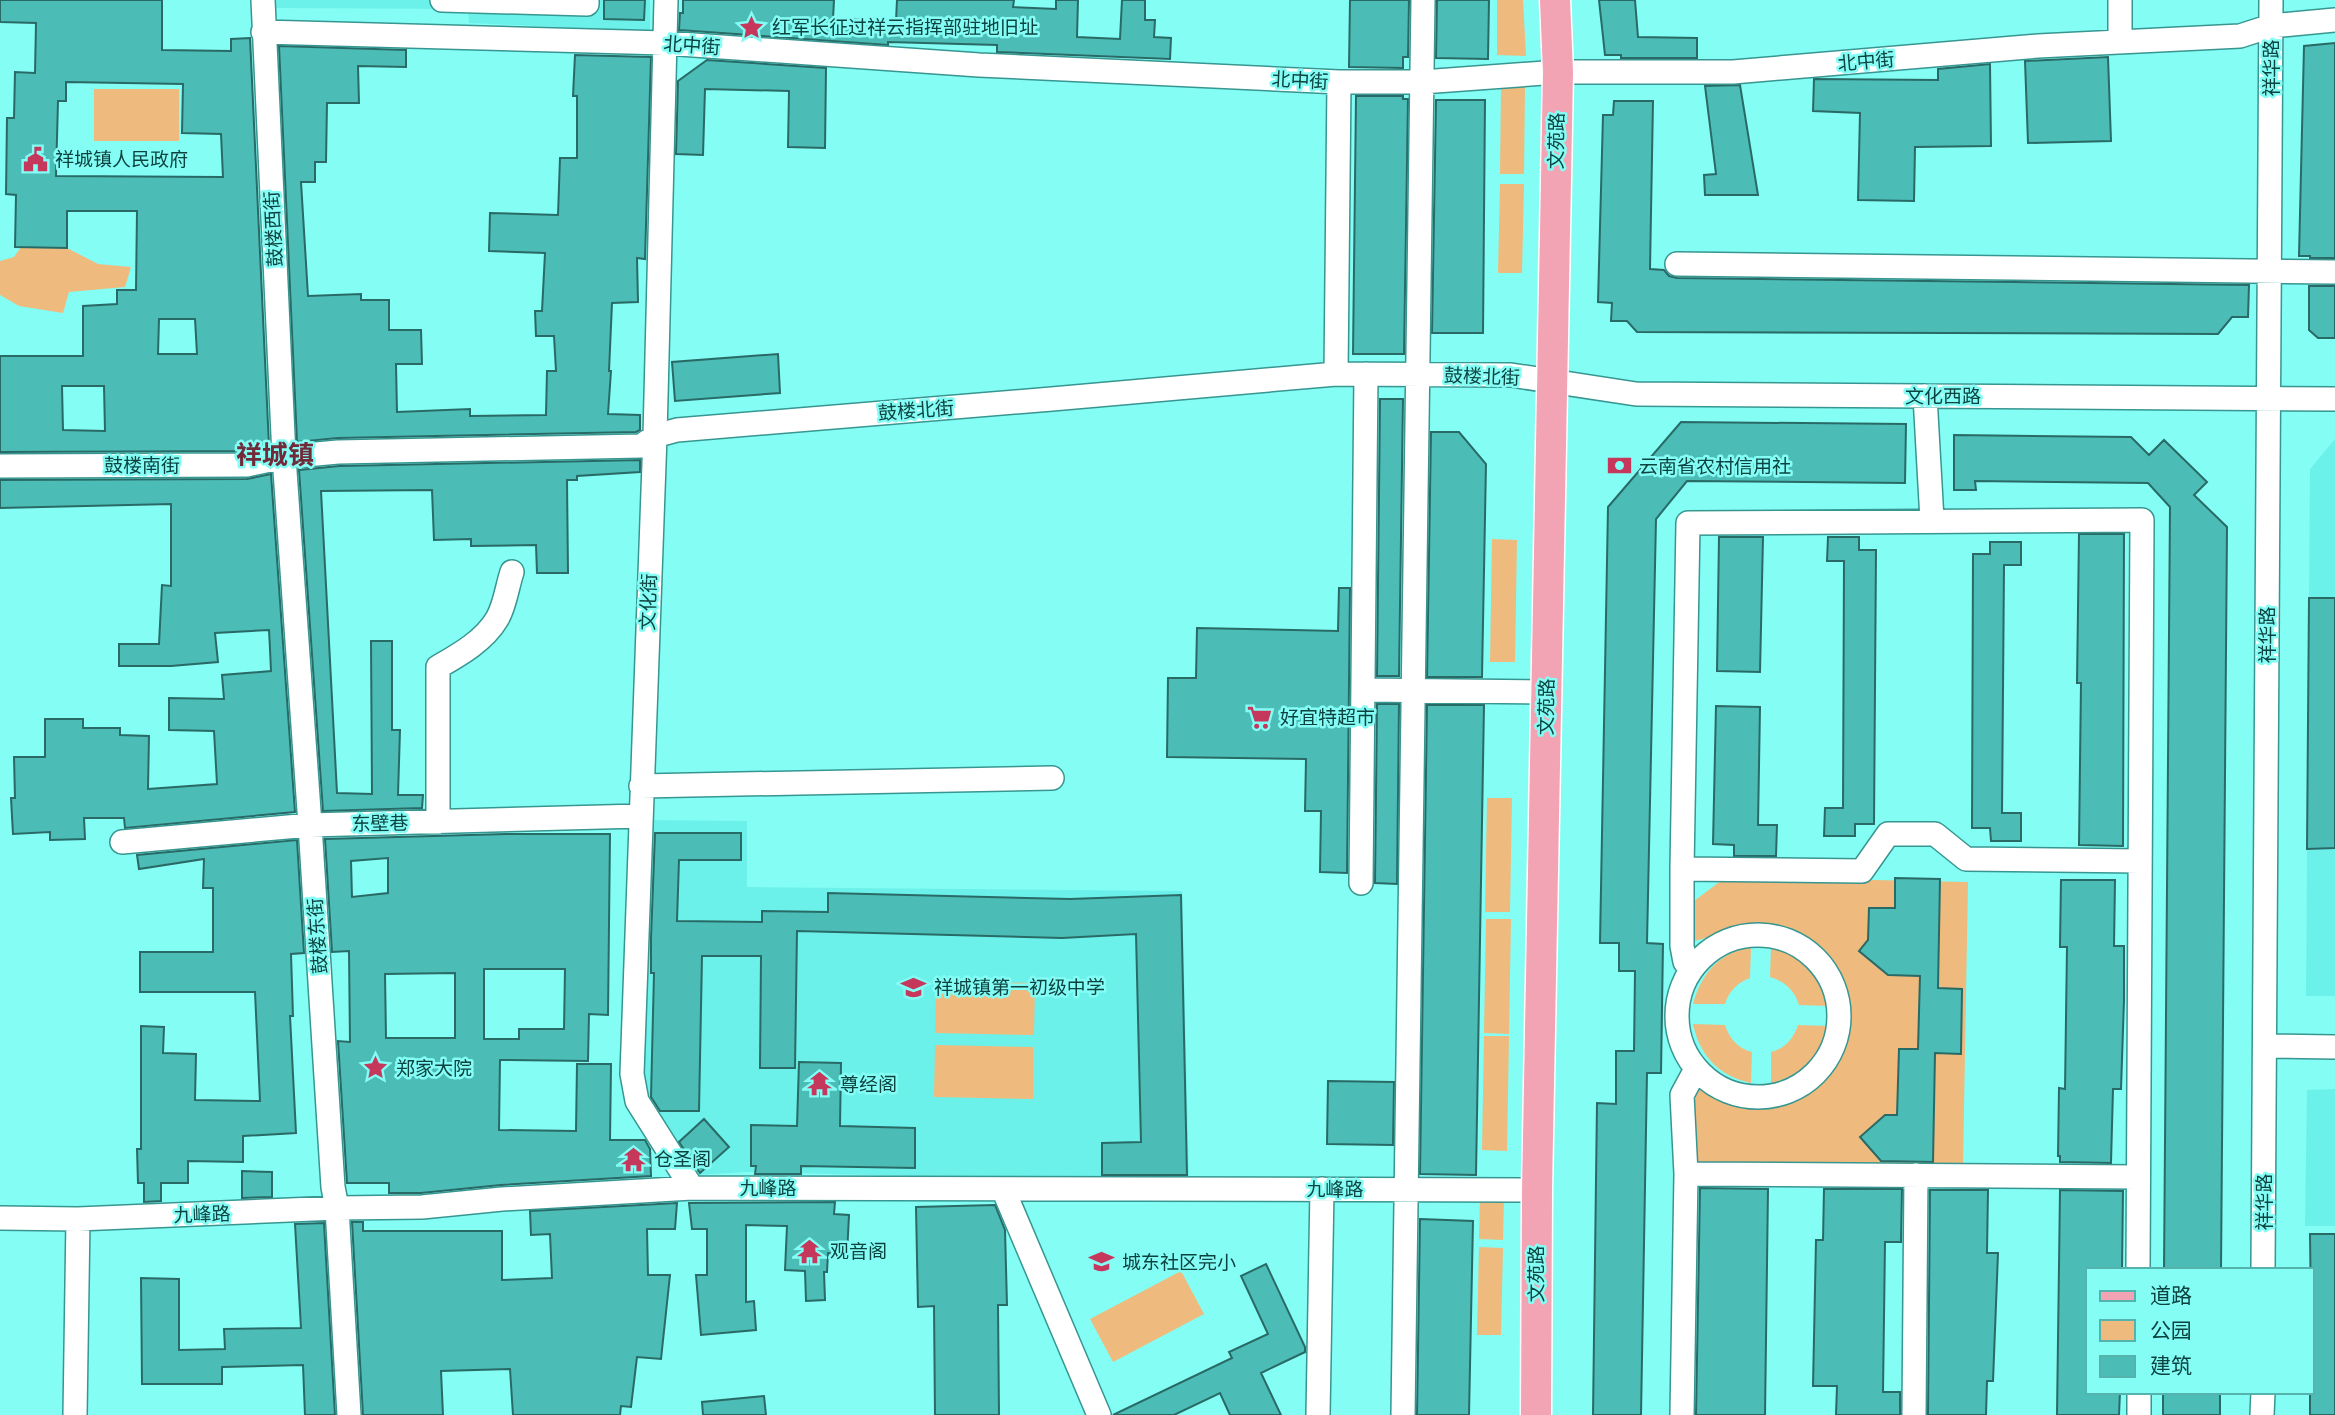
<svg xmlns="http://www.w3.org/2000/svg" width="2335" height="1415" viewBox="0 0 2335 1415" font-family="'DejaVu Sans','Noto Sans SC',sans-serif">
	<rect width="100%" height="100%" fill="#84fdf5"/>
	<!-- built -->
	<path fill="#6bf1e9" d="M271,0H650V31L469,23L468,9L272,8Z
		M2335,439V996H2306L2310,469Z
		M644,820L747,821V887L1182,891L1189,1179L1065,1180L748,1172L696,1175L648,1111L643,1083Z
		M2335,1089V1226H2305L2307,1090Z"/>
	<!-- green -->
	<path fill="#efba7d" d="M1497,0H1523L1526,56L1497,55Z
		M1501,85H1525L1524,174H1500Z
		M94,89H179V141H94Z
		M1500,184H1524L1522,273H1498Z
		M21,247L67,248L98,264L131,267L125,287L69,292L63,313L19,306L0,295V261L14,257Z
		M1492,539L1517,540L1515,662H1490Z
		M1487,798H1512L1510,912H1485Z
		M1726,877L1968,882L1963,1166L1693,1164L1695,1088L1738,1101L1776,1104L1807,1096L1838,1060L1844,1025L1839,985L1826,962L1799,941L1771,931L1747,928L1690,942V904Z
		M1486,919H1511L1509,1034L1484,1033Z
		M1751,948L1750,978C1737,983 1729,991 1725,1004H1693C1701,975 1719,951 1751,948Z
		M1771,948C1801,953 1823,975 1828,1006L1799,1005C1795,991 1785,981 1770,977Z
		M936,981L1035,983L1034,1035L935,1033Z
		M1693,1024L1725,1025C1729,1038 1738,1049 1752,1052L1751,1083C1719,1076 1700,1056 1693,1024Z
		M1798,1025L1828,1026C1821,1057 1801,1076 1771,1083V1052C1786,1048 1793,1039 1798,1025Z
		M1484,1036H1509L1507,1151L1482,1150Z
		M935,1045L1033,1047V1099L934,1097Z
		M1480,1197H1504L1503,1240L1479,1239Z
		M1479,1247L1503,1248L1501,1335H1477Z
		M1181,1271L1204,1314L1113,1362L1090,1319Z"/>
	<!-- building -->
	<path fill="#4cbcb6" stroke="#296a66" stroke-width="2" fill-rule="evenodd" d="M0,0H162V50L231,51V39L250,38L269,446L245,451L0,452V356H83V306L117,304V290H136L137,211H67V248L15,247L16,195L6,194L7,118H14L15,72L35,73L36,23L0,22ZM66,82L183,84L182,133L221,134L223,177L56,176L58,101H66ZM159,319H195L197,354H158ZM62,386H104L105,431L63,430Z
		M604,0H645L644,20L604,19Z
		M683,0H834L833,19L896,21L897,0H1014L1013,7L1056,9V0H1078L1077,37L1120,39L1122,0H1145V20H1155L1154,37L1171,38L1170,59L997,52V45L888,42V45L679,30L680,13H683Z
		M1350,0H1409L1408,57H1403V68L1349,67Z
		M1437,0H1489L1488,59L1436,58Z
		M1599,0H1635L1638,37L1697,38V58H1621V55H1605Z
		M2335,43V258H2310V256H2299L2304,46Z
		M279,46L406,50V67L358,66L359,103H327L326,162H315V182H301L308,296L361,294V300H389V330H421L422,364H396L397,412L470,409V416L546,415L547,371H556L554,336H536L535,311H542L545,253L489,251L490,213L558,215L560,158H577V96H573L575,55L651,57L645,259L637,258L638,302L612,303L609,371H611L608,414L640,415V430L636,432L338,438L297,442Z
		M2108,57L2111,141L2028,143L2025,61Z
		M707,60L826,68L825,148L788,147L789,91L705,89L703,155L676,154L678,81Z
		M1990,64L1991,146L1915,147L1914,201L1858,200L1860,113L1813,111L1814,79L1938,80V69Z
		M1740,85L1758,195H1705L1704,175L1716,174L1705,86Z
		M1356,96H1403V99H1408L1404,354H1353Z
		M1436,100H1485L1483,333H1432Z
		M1614,101H1653L1650,269L1664,270L1669,276L1677,278L2249,285L2248,317H2232L2218,334L1637,332L1627,321H1611L1612,303L1598,302L1603,115H1613Z
		M2309,286H2335V338H2318L2309,330Z
		M778,354L780,393L675,401L672,362Z
		M1380,399H1403L1399,676H1377Z
		M1681,422L1906,424L1905,483L1687,481L1656,519L1647,943L1663,944L1661,1073H1647L1641,1415H1593L1597,1103L1616,1104V1051H1634L1635,971H1619V943H1600L1608,507Z
		M1431,432H1459L1486,464L1482,677H1427Z
		M1954,435L2131,437L2149,455L2164,440L2207,482L2194,495L2227,527L2221,1270H2164L2170,507L2148,483L1975,481L1976,490H1954Z
		M640,460V472L577,476V480H567L568,573H537L536,545L471,546V539L434,540L432,490L321,491L337,793L372,794L371,641H392V730H400L398,795H423L422,808L323,811L299,470L339,466Z
		M271,474L295,812L125,828L124,818H84L85,839L50,840V832L13,834L11,798H15L14,757H45V719H83V728H120V735L149,736L148,789L217,784L214,731L169,730V698L224,699L222,675L271,671L270,649L269,630L215,633L218,662L171,666H119V644H159L162,585L171,586V504L0,508V480L247,479Z
		M2079,534H2124L2123,846L2079,845L2081,683H2077Z
		M1719,537H1763L1760,672L1717,671Z
		M1828,537H1859V550H1876L1874,824H1855V836H1824L1825,808H1843L1844,561H1827Z
		M1990,542H2021V565H2004L2002,813H2021V841H1991L1990,828H1972L1973,554H1990Z
		M1339,588H1350L1347,873L1320,872L1321,811H1305L1306,759L1167,757L1168,678H1196L1197,628L1338,631Z
		M2309,598H2335V848L2307,849Z
		M1377,704H1399L1397,884L1375,883Z
		M1427,705H1484L1476,1175L1420,1174Z
		M1716,706L1760,707L1758,825H1777L1776,856H1734V845L1713,844Z
		M655,833H741V860H679L677,921L762,922V911L828,912V893L1070,899L1181,895L1187,1175H1102V1143L1141,1142L1136,934L1062,938L797,931L795,1068H760L761,956H702L699,1111H660L651,1097L654,973H651V938Z
		M506,834H610L608,1015L589,1014L588,1061L500,1060L499,1130L576,1131L577,1064H611L610,1140H645L650,1149L651,1176L501,1185L421,1193H389V1183H347L338,1041L350,1042L349,951L332,952L325,839ZM388,858V893L352,897L351,861ZM484,969H565L564,1029H519V1039H484ZM455,973V1038H386L385,974Z
		M297,840L304,953L291,954L293,1016H290L296,1133L243,1136V1162L188,1161V1183H161V1201L144,1202V1183H138L137,1149H141V1026L164,1027L163,1053L196,1054L195,1100L260,1101L255,992H140V952H213V888H203L204,859L139,869L137,855Z
		M1895,878L1940,879L1938,988L1962,989L1961,1054L1935,1053L1933,1162L1881,1161L1860,1137L1885,1115H1897L1899,1049H1918L1920,976L1888,975L1859,951L1868,940L1869,908H1895Z
		M2061,880H2115L2114,946H2124V1000L2121,1089H2113L2111,1163L2060,1162V1156H2058L2059,1088L2065,1089L2067,947H2060Z
		M799,1062L841,1063L840,1126L915,1128V1168L801,1166V1174H755L756,1166H751V1125L797,1126Z
		M1328,1081L1394,1082L1393,1145L1327,1144Z
		M704,1119L729,1147L700,1173L679,1142Z
		M242,1171L272,1172V1197L242,1198Z
		M1700,1188L1768,1189L1765,1415H1696Z
		M1824,1189H1902L1901,1242H1885L1883,1392H1900V1415H1836L1837,1386H1813L1816,1240H1823Z
		M1930,1190H1988L1987,1253H1998L1993,1381H1987L1986,1415H1928Z
		M2060,1190L2123,1191L2122,1270H2088V1392H2120L2119,1415H2057Z
		M835,1202L834,1214L849,1215L847,1255L828,1253L827,1272H824L825,1300L806,1301L805,1271L785,1270L787,1226L746,1225V1302L754,1301L756,1330L701,1335L696,1275H707V1229H692L689,1203Z
		M677,1203L675,1229H647L648,1275H670L661,1359L637,1357L631,1407L621,1406L620,1415H513L510,1369L441,1371L443,1415H363L352,1222H363V1231H502V1280L552,1278L550,1234L531,1235L530,1211Z
		M995,1205L1005,1230L1007,1305H998L999,1415H935L934,1306L918,1307L916,1207Z
		M1420,1219L1473,1221L1469,1415H1417Z
		M324,1223L335,1415H305L303,1365L222,1367V1384H142L141,1278L179,1279V1350L225,1349L224,1329L301,1328L295,1224Z
		M2310,1234H2335V1415H2310V1392H2312Z
		M1266,1264L1305,1347V1352L1261,1373L1281,1415H1230L1220,1393L1174,1415H1113L1232,1358L1229,1352L1268,1334L1241,1276Z
		M2163,1392H2220V1415H2163Z
		M764,1396L766,1415H703L702,1402Z"/>
	<g fill="none" stroke-linecap="round" stroke-linejoin="round">
		<defs>
			<path id="minor" d="M263,0L284,457L310,825L333,1187L337,1208L349,1415
				M442,0L587,4V0
				M666,0L655,436L632,1074L637,1101L692,1188
				M263,32L665,43L979,65L1339,82H1422L1558,72H1733L2038,46L2240,36L2271,26L2335,20
				M2120,42V0
				M1677,264L2335,272
				M1336,374L1339,82
				M1925,396L1932,520
				M0,466L247,465L284,457L338,452L641,446L655,436L677,430L1052,399L1336,374L1511,375L1636,394L2335,399
				M1363,690L1546,692
				M641,786L1052,778
				M438,822V667C459,655 484,641 497,619C505,606 507,587 512,572
				M122,842L310,825L640,816
				M1682,869V946L1685,962L1692,969
				M1361,883L1366,374
				M1677 1016a81 81 0 1 1 162 0a81 81 0 1 1-162 0Z
				M2265,1046L2335,1047
				M1686,1174L2138,1177
				M1003,1189L1099,1415
				M0,1218L78,1219L337,1208L422,1207L502,1199L692,1188L1537,1190
				M2138,1270L2142,520L1688,523L1682,869L1862,871L1888,834H1935L1966,859L2140,861
				M2263,1270L2271,0
				M2139,1392V1415
				M75,1415L78,1219
				M1318,1415L1322,1189
				M1403,1415L1423,0
				M1682,1415L1686,1174L1682,1095L1696,1069
				M1914,1415L1916,1175
				M2262,1415L2263,1392"/>
			<path id="major" d="M1536,1415L1537,1190L1558,72L1555,0"/>
		</defs>
		<!-- minor casing -->
		<use href="#minor" stroke="#379690" stroke-width="26"/>
		<!-- major casing -->
		<use href="#major" stroke="#fff" stroke-width="33"/>
		<!-- minor -->
		<use href="#minor" stroke="#fff" stroke-width="23"/>
		<!-- major -->
		<use href="#major" stroke="#f3a4b4" stroke-width="30"/>
	</g>
	<!-- icons -->
	<defs>
		<symbol id="sight-bare" viewBox="-9 -9 18 18"><path d="M0-6L1.8-2.2L6-1.7L2.9 1.2L3.7 5.4L0 3.3L-3.7 5.4L-2.9 1.2L-6-1.7L-1.8-2.2Z" fill="#c6375c" stroke="#84fdf5" stroke-width="2.5" paint-order="stroke"/></symbol>
		<symbol id="civic-bare" viewBox="-9 -9 18 18"><path d="M-.6-6.5H3V-4.5H.6V-3L4-1V1h2V6H-6V1h2V-1L-.6-3ZM-1.2 2.5V6h2.4V2.5Z" fill="#c6375c" stroke="#84fdf5" stroke-width="2.5" paint-order="stroke"/></symbol>
		<symbol id="bank-bare" viewBox="-9 -9 18 18"><path d="M-6-4H6V4H-6ZM0-2.3a2.3 2.3 0 1 0 0 4.6a2.3 2.3 0 1 0 0-4.6Z" fill="#c6375c" stroke="#84fdf5" stroke-width="2.5" paint-order="stroke"/></symbol>
		<symbol id="supermarket-bare" viewBox="-9 -9 18 18"><path d="M-6-5.5h2.5l.6 2H6L4.5 2H-2.5L-4.4-4H-6ZM-1.5 3.2a1.3 1.3 0 1 0 .1 0ZM3 3.2a1.3 1.3 0 1 0 .1 0Z" fill="#c6375c" stroke="#84fdf5" stroke-width="2.5" paint-order="stroke"/></symbol>
		<symbol id="school-bare" viewBox="-9 -9 18 18"><path d="M0-5L7-2L0 1L-7-2ZM-4 1L0 2.5L4 1V4Q0 6-4 4Z" fill="#c6375c" stroke="#84fdf5" stroke-width="2.5" paint-order="stroke"/></symbol>
		<symbol id="temple-bare" viewBox="-9 -9 18 18"><path d="M0-6L5-2H3V0L6.5 2.5H4V6H1.5V3h-3V6H-4V2.5H-6.5L-3 0V-2H-5Z" fill="#c6375c" stroke="#84fdf5" stroke-width="2.5" paint-order="stroke"/></symbol>
	</defs>
	<g fill-rule="evenodd">
		<use href="#sight-bare" x="734" y="10" width="35" height="35"/>
		<use href="#civic-bare" x="18" y="142" width="35" height="35"/>
		<use href="#bank-bare" x="1602" y="448" width="35" height="35"/>
		<use href="#supermarket-bare" x="1242" y="700" width="35" height="35"/>
		<use href="#school-bare" x="896" y="970" width="35" height="35"/>
		<use href="#sight-bare" x="358" y="1050" width="35" height="35"/>
		<use href="#temple-bare" x="802" y="1066" width="35" height="35"/>
		<use href="#temple-bare" x="616" y="1142" width="35" height="35"/>
		<use href="#temple-bare" x="792" y="1234" width="35" height="35"/>
		<use href="#school-bare" x="1084" y="1244" width="35" height="35"/>
	</g>
	<g text-anchor="middle" stroke-width="5" stroke-linejoin="round" paint-order="stroke">
		<!-- poi labels -->
		<g font-size="19" fill="#0c4341" stroke="#84fdf5" text-anchor="start">
			<text x="772" y="34">红军长征过祥云指挥部驻地旧址</text>
			<text x="55" y="166">祥城镇人民政府</text>
			<text x="1639" y="473">云南省农村信用社</text>
			<text x="1280" y="724">好宜特超市</text>
			<text x="934" y="994">祥城镇第一初级中学</text>
			<text x="396" y="1075">郑家大院</text>
			<text x="840" y="1091">尊经阁</text>
			<text x="654" y="1166">仓圣阁</text>
			<text x="830" y="1258">观音阁</text>
			<text x="1122" y="1269">城东社区完小</text>
		</g>
		<!-- street labels -->
		<g font-size="19" fill="#0c4341" stroke="#84fdf5">
			<text transform="translate(692 45) rotate(4)" y="7">北中街</text>
			<text transform="translate(1866 61) rotate(-5)" y="7">北中街</text>
			<text transform="translate(2271 68) rotate(-90)" y="7">祥华路</text>
			<text transform="translate(1300 80) rotate(3)" y="7">北中街</text>
			<text transform="translate(1556 141) rotate(-89)" y="7">文苑路</text>
			<text transform="translate(273 229) rotate(-93)" y="7">鼓楼西街</text>
			<text transform="translate(1482 376) rotate(2)" y="7">鼓楼北街</text>
			<text x="1943" y="403">文化西路</text>
			<text transform="translate(916 410) rotate(-4)" y="7">鼓楼北街</text>
			<text x="142" y="472">鼓楼南街</text>
			<text transform="translate(648 602) rotate(-88)" y="7">文化街</text>
			<text transform="translate(2267 635) rotate(-90)" y="7">祥华路</text>
			<text transform="translate(1546 707) rotate(-89)" y="7">文苑路</text>
			<text transform="translate(380 823) rotate(-1)" y="7">东壁巷</text>
			<text transform="translate(317 936) rotate(-94)" y="7">鼓楼东街</text>
			<text x="768" y="1195">九峰路</text>
			<text x="1335" y="1196">九峰路</text>
			<text transform="translate(2264 1202) rotate(-90)" y="7">祥华路</text>
			<text transform="translate(202 1214) rotate(-2)" y="7">九峰路</text>
			<text transform="translate(1536 1274) rotate(-90)" y="7">文苑路</text>
		</g>
		<!-- district labels -->
		<g font-size="26" font-weight="bold" fill="#712a39" stroke="#84fdf5">
			<text x="275" y="464">祥城镇</text>
		</g>
	</g>
	<!-- legend -->
	<rect x="2086" y="1268" width="228" height="126" fill="#84fdf5" stroke="#54b3ad" stroke-width="2"/>
	<rect x="2100" y="1291" width="35" height="10" fill="#f3a4b4" stroke="#54b3ad" stroke-width="2"/>
	<text x="2150" y="1303" font-size="21" fill="#0c4341">道路</text>
	<rect x="2100" y="1320" width="35" height="21" fill="#efba7d" stroke="#54b3ad" stroke-width="2"/>
	<text x="2150" y="1338" font-size="21" fill="#0c4341">公园</text>
	<rect x="2100" y="1356" width="35" height="21" fill="#4cbcb6" stroke="#54b3ad" stroke-width="2"/>
	<text x="2150" y="1373" font-size="21" fill="#0c4341">建筑</text>
</svg>
